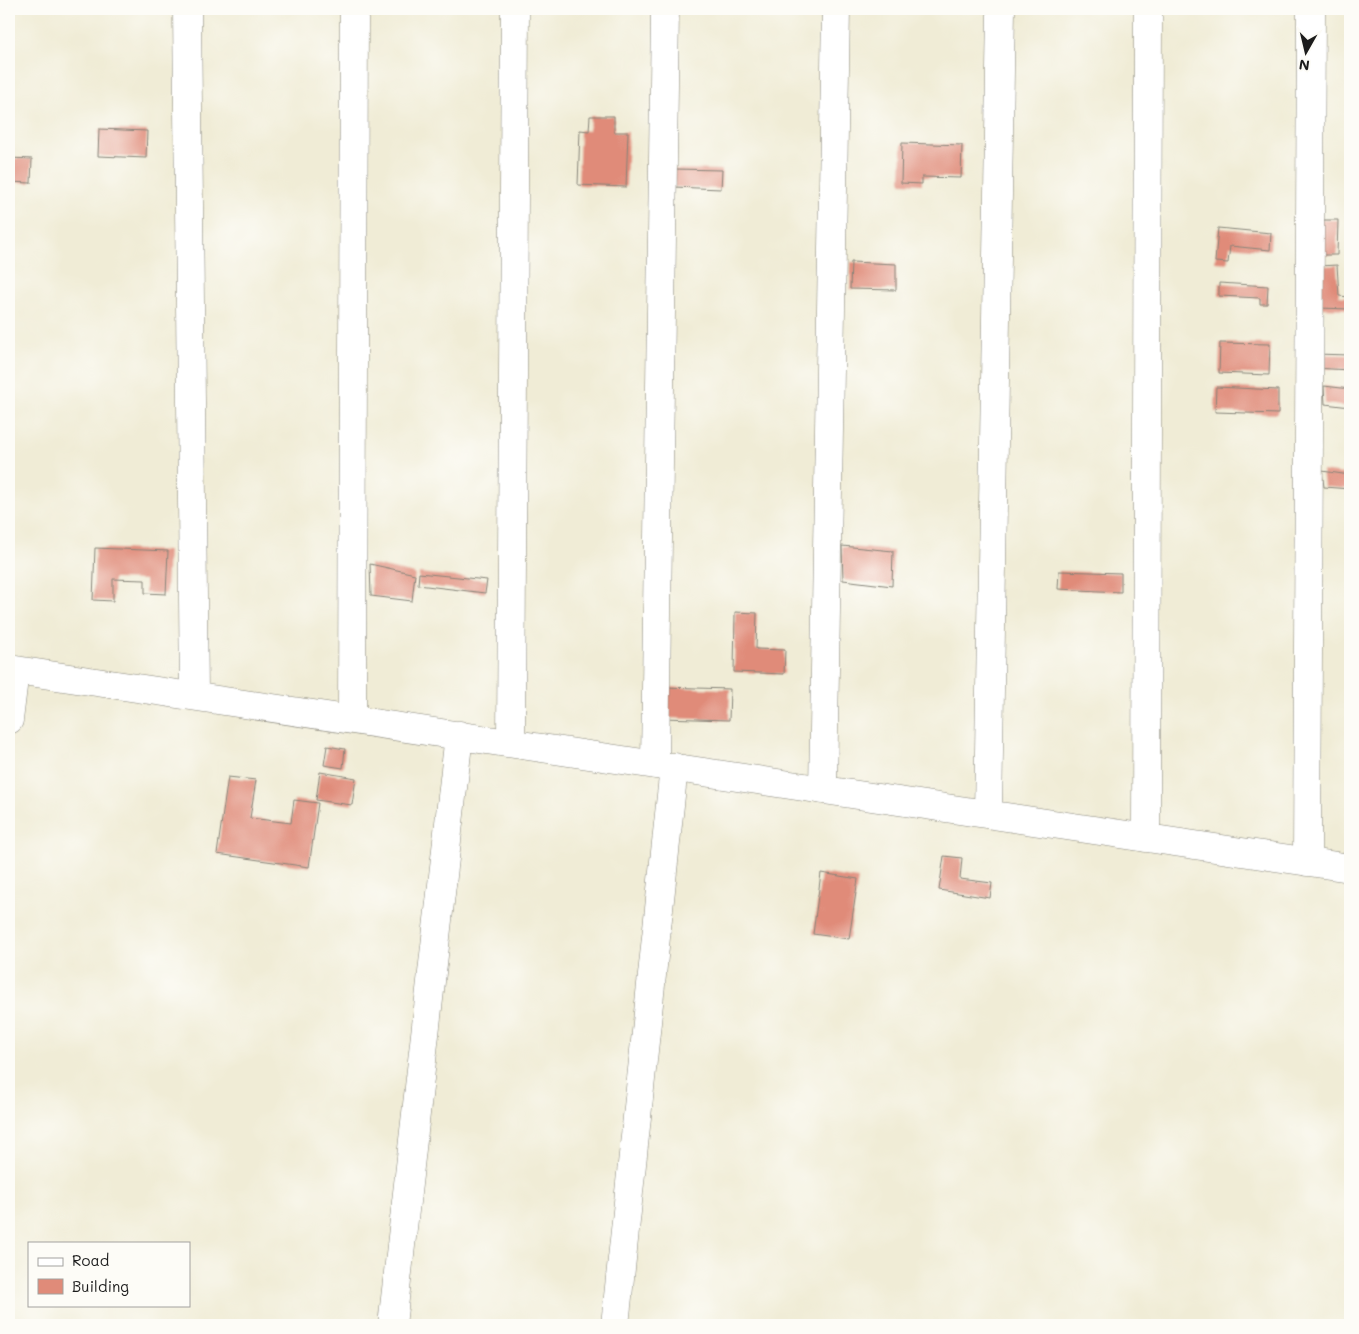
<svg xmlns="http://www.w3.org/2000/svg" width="1359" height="1334" viewBox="0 0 1359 1334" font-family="Mali,sans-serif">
	<rect width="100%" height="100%" fill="#fdfcf7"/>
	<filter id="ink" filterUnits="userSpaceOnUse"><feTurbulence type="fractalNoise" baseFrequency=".02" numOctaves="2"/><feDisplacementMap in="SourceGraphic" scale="10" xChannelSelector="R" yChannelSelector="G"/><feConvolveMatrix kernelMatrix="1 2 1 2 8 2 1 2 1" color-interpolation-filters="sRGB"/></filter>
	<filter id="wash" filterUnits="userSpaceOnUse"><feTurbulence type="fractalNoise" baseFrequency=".0096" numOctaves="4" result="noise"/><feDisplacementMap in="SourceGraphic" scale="20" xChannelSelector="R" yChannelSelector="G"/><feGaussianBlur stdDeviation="1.12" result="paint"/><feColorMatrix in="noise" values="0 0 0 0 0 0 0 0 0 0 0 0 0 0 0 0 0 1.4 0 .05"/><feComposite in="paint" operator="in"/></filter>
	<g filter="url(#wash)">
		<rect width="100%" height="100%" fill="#f0ecd6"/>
		<g id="blocks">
			<!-- building -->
			<path fill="#e08b79" d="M590,116H614V132H628L626,187L578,185L580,130L589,131Z
				M99,129L147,131L146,158L98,156Z
				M902,143L962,145L961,178L922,177V184L901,183Z
				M9,158L32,159L31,183L9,182Z
				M674,169L722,170L721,189L674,187Z
				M1321,220H1338L1337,255H1320Z
				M1218,228L1271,233L1270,250L1230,246L1228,263L1215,262Z
				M851,262L896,264V290L850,289Z
				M1337,265L1339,296L1350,297V309L1318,308L1319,266Z
				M1219,283L1268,286L1267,304H1260V298L1219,296Z
				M1220,343L1270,344L1269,375L1219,373Z
				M1314,354L1350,355V370L1313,368Z
				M1324,386L1350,389V407L1325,404Z
				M1216,387L1278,390V414L1215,412Z
				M1322,471L1350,475V489L1324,487Z
				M842,546L893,551L892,586L843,580Z
				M95,548L168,551L166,594L145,593V580L113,579V601L93,600Z
				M370,564L415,574L412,601L371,596Z
				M1059,571L1121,573V592L1058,589Z
				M419,573L487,580L485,593L418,585Z
				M735,612L757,613L756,649L785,650L784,674L734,672Z
				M663,687L730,689L729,720L662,718Z
				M327,746L345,749L343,768L324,765Z
				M320,772L356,778L352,805L316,800Z
				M228,777L256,780L250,818L291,823L294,800L318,803L309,867L217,854Z
				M944,856L962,858L960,879L992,883L990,898L939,890Z
				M821,873L858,879L849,939L813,934Z"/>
		</g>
	</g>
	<g filter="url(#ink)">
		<use href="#blocks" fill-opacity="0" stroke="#868479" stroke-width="1"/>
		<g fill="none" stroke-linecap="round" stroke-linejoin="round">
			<defs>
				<path id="minor" d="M187,9L194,696
					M9,669L1350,868
					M9,720L15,670
					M352,720L354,9
					M511,743L515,9
					M655,765L665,9
					M823,790L836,9
					M988,814L1001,9
					M1146,838L1148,9
					M1307,862L1311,9
					M392,1325L459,735
					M615,1325L674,767"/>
			</defs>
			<!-- minor casing -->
			<use href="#minor" stroke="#868479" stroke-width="29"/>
			<!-- minor -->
			<use href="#minor" stroke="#fff" stroke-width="28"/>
		</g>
	</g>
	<!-- margin -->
	<rect width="1359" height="1334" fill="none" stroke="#fdfcf7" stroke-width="30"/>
	<!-- legend -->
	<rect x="28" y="1242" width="162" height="65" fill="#fdfcf7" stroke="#a3a29f"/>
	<rect x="38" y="1258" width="25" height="8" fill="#ffffff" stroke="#a3a29f"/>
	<text x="72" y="1266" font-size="15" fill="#1c1c1c">Road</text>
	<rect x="38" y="1279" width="25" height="15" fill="#e08b79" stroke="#a3a29f"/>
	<text x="72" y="1292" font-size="15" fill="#1c1c1c">Building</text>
	<!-- north arrow -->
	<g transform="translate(1306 52) rotate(188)" stroke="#fdfcf7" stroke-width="4" paint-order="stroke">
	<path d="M0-4L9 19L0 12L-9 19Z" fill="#1c1c1c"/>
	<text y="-8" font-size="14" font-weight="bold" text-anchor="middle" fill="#1c1c1c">N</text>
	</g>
</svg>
